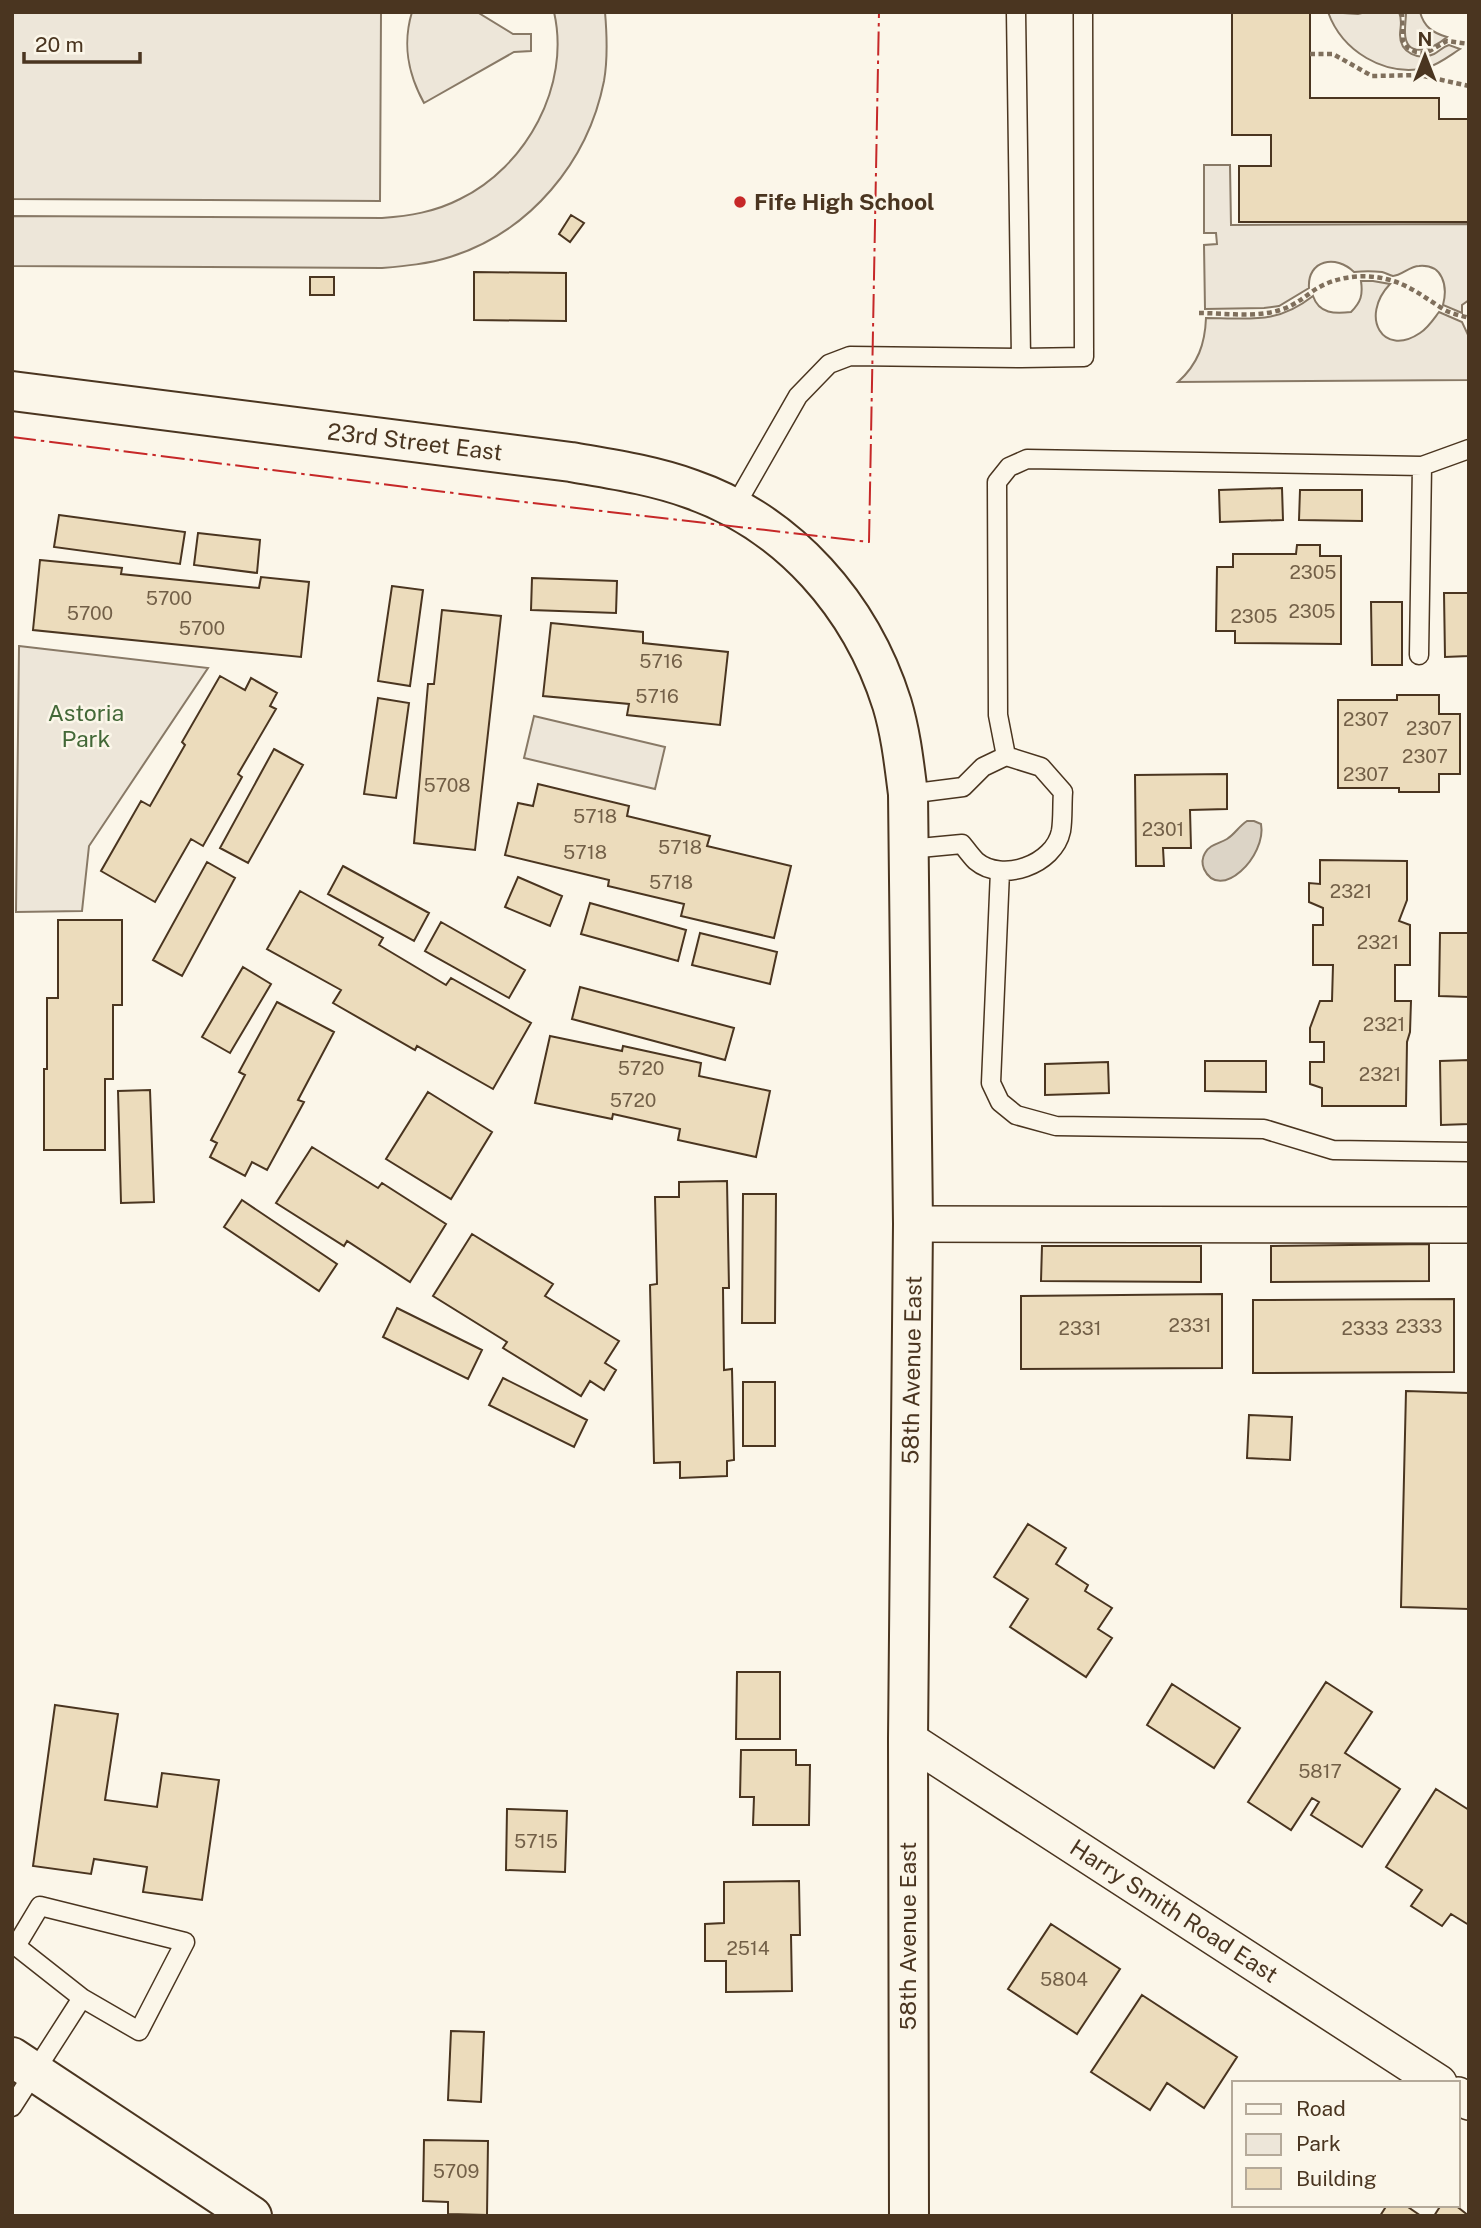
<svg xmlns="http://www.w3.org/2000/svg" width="1481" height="2228" viewBox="0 0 1481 2228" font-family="'Public Sans',sans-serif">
	<rect width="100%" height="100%" fill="#fbf6e9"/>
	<!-- green -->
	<path fill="#ede6d9" stroke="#887966" stroke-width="2" d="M12,12H381L380,201L12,199Z
		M412,12H477L513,34H531V51L514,52L424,103C408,74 402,45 412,12Z
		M554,12H605C607,35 608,58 604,81C588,162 530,232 450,257C428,264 405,266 382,268L12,266V216L382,218C409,216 435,212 460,199C526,167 571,86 554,12Z
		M1328,12L1358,14L1366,12H1399C1403,21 1400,27 1400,35C1400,53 1419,61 1434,54C1440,51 1442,47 1449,45L1460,49C1449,56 1438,65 1426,68C1384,77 1342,51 1328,12Z
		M1406,12H1420C1424,27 1433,33 1447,37C1433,49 1404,61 1405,30C1405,24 1406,19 1406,12Z
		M1204,165H1230L1231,225L1469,224V300L1462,305V313L1443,305C1448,286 1443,264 1419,266C1410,266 1401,276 1393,276C1389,275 1386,273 1382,272C1373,271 1363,271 1354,272C1336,254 1307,260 1309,288L1279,306L1264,308L1205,309L1204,245L1217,244L1216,233H1204Z
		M1361,281H1373L1390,284C1359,317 1383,358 1420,333C1428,328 1433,320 1439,312L1462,322L1469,337V380L1178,382C1198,364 1205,344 1206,318C1250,318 1276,325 1313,296C1319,314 1335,314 1351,312C1361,302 1363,295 1361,281Z
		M19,646L208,668L89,846L82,911L16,912Z
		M534,716L665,747L655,789L524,758Z"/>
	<!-- water -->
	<path fill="#dcd4c6" stroke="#887966" stroke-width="2" d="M1247,821H1254L1261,824C1267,856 1220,903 1204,869C1202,864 1202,858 1205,853C1210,844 1219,844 1227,839C1235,834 1239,826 1247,821Z"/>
	<!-- building -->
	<path fill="#ecdcbc" stroke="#4a3520" stroke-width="2" d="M1232,12H1310V98H1439V119H1469V222H1239V166H1271V135H1232Z
		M571,215L584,223L570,242L559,234Z
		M474,272L566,273V321L474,320Z
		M310,277H334V295H310Z
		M1282,488L1283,520L1220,522L1219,490Z
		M1300,490H1362V521L1299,520Z
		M59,515L185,532L180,564L54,547Z
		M198,533L260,540L257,573L194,565Z
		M1297,545H1320V556H1341V644L1235,643V631H1216L1217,567H1233V554H1296Z
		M40,560L122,568L121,574L259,588L261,577L309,582L301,657L33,630Z
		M532,578L617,581L616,613L531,610Z
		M392,586L423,590L410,686L378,681Z
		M1444,593H1469V656L1445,657Z
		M1371,602H1402V665H1372Z
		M442,610L501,616L475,850L414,843L428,684H434Z
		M551,623L643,632V643L728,652L720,725L627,715L629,704L543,696Z
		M220,676L245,690L251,678L277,693L270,706L276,709L238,774L242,777L203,846L191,839L155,902L101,871L141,801L150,806L185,745L182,742Z
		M1397,695H1439V714H1460V774H1439V792H1399V788H1338V700H1397Z
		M378,698L409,703L396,798L364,794Z
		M274,749L303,765L248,863L220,848Z
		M1227,774V809L1190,810L1191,848H1163L1164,866H1136L1135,775Z
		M538,784L629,806L627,816L710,836L707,846L791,866L774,938L681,916L684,904L608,886L609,880L505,855L518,803L533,806Z
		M1320,860L1407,861V900L1399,921L1410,925V965H1395V1001H1411L1410,1032L1407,1042L1406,1106H1322V1088L1310,1084V1062H1324V1042H1310V1028L1320,1001H1332L1333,965H1313V925H1323V908L1309,902V883L1320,884Z
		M207,862L235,878L182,976L153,960Z
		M343,866L429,913L414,941L328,894Z
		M518,877L562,896L550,926L505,907Z
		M300,891L383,938L379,945L446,985L451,978L531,1023L493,1089L417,1046L415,1050L333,1003L341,990L267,949Z
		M590,903L686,930L678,961L581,934Z
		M58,920H122V1005H113V1079H105V1150H44V1069H47V998H58Z
		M441,922L525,970L509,998L425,951Z
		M700,933L777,952L770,984L692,965Z
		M1440,933H1469V997L1439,996Z
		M243,967L271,984L230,1053L202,1037Z
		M580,987L734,1028L725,1060L572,1019Z
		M277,1002L334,1032L298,1100L304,1102L267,1170L252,1162L245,1176L210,1157L217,1143L211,1140L245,1075L239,1072Z
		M550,1036L622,1051L623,1046L701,1063L699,1076L770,1091L756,1157L678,1140L680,1129L613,1114L612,1119L535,1103Z
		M1469,1060V1124L1441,1125L1440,1061Z
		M1205,1061H1266V1092L1205,1091Z
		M1108,1062L1109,1093L1045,1095V1064Z
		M150,1090L154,1202L121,1203L118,1091Z
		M428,1092L492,1132L451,1199L386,1159Z
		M312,1147L378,1188L382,1183L446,1224L410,1282L347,1241L344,1246L276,1203Z
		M727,1181L729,1288H723L724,1370L732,1369L734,1460L727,1461V1476L680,1478V1462L654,1463L650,1285L657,1284L655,1197H679V1182Z
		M743,1194H776L775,1323H742Z
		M242,1200L337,1264L319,1291L224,1227Z
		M472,1234L553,1284L545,1296L619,1341L605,1363L616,1370L604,1390L590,1381L581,1396L503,1348L507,1342L433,1296Z
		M1429,1244V1281L1271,1282V1246Z
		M1042,1246H1201V1282L1041,1281Z
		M1222,1294V1368L1021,1369V1296Z
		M1454,1299V1372L1253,1373V1300Z
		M397,1308L482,1350L468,1379L383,1337Z
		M503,1378L587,1420L574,1447L489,1405Z
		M743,1382H775V1446H743Z
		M1406,1391L1469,1393V1609L1401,1607Z
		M1249,1415L1292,1417L1290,1460L1247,1458Z
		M1028,1524L1066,1548L1056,1564L1088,1585L1085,1591L1112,1608L1098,1629L1112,1638L1086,1677L1010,1627L1028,1599L994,1577Z
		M737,1672H780V1739H736Z
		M1326,1682L1372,1712L1345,1753L1400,1789L1362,1847L1311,1815L1319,1802L1312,1798L1291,1830L1248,1802Z
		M1172,1684L1240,1728L1214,1768L1147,1725Z
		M55,1705L118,1714L105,1800L157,1807L162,1773L219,1780L202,1900L143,1892L147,1867L94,1859L91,1874L33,1866Z
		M741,1750H796V1765H810L809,1825H753L754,1797H740Z
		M1436,1789L1469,1810V1925L1451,1914L1442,1926L1411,1906L1422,1890L1386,1867Z
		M507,1809L567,1811L565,1872L506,1870Z
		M799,1881L800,1935H791L792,1991L726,1992V1961H705V1924L724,1923V1882Z
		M1051,1924L1120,1969L1077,2034L1008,1989Z
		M1142,1995L1237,2057L1204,2108L1167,2083L1150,2110L1091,2072Z
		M451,2031L484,2032L481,2102L448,2100Z
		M424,2140L488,2141L487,2215L448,2214V2202L423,2201Z
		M1387,2205H1405L1421,2216H1380Z
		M1441,2205H1455L1469,2216H1434Z"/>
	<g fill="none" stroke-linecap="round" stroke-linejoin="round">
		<defs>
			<path id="lane" d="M1021,358L1084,357L1083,12
				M734,508L798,396L829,364L850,356L1021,358L1016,12
				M1419,655L1422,466
				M1006,756L998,715L997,482L1009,467L1027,459L1422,466L1469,449
				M908,794L963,787L983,767L1006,756L1041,767L1063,792C1062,805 1063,819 1061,831C1054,865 1002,883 976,861C971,856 966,849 962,844L909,849
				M1000,871L991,1083L1000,1102L1016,1115L1056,1126L1264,1129L1333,1150L1469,1152
				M40,1906L185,1942L139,2031L82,1998L16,1946Z
				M12,2107L82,1998"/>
			<path id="street" d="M913,1224L1469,1225
				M908,1739L1439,2083
				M1458,2095L1469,2102"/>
			<path id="secondary" d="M12,391L571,462C611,469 653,475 691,489C789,523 861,606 892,704C901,734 904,763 908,794L913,1224L908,1739L909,2216
				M12,2057L252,2216"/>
		</defs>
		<!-- lane casing -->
		<use href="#lane" stroke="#4a3520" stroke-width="21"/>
		<!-- street casing -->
		<use href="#street" stroke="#4a3520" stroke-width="38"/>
		<!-- secondary casing -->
		<use href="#secondary" stroke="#4a3520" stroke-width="42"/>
		<!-- path -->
		<path stroke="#7f6f5c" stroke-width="4.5" stroke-dasharray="5 3.5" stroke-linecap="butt" d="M1402,12L1403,41L1408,48L1416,52L1426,53L1447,41L1469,44
			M1310,54H1333L1372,76L1419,75L1469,86
			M1199,313C1225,313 1255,318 1280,310C1293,306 1302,299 1313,291C1333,277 1362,273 1386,279C1408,284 1424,297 1443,309C1451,314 1460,315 1469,318"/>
		<!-- lane -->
		<use href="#lane" stroke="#fbf6e9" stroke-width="18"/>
		<!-- street -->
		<use href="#street" stroke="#fbf6e9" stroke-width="35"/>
		<!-- secondary -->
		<use href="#secondary" stroke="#fbf6e9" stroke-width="38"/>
		<!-- power -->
		<path stroke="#c62828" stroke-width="2" stroke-dasharray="24 5 3.5 5" stroke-linecap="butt" d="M12,437L524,502L869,542L879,12"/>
	</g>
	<!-- markers -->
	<circle fill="#c62828" stroke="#fbf6e9" stroke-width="2.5" cx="740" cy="202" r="7"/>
	<g text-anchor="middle" stroke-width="5" stroke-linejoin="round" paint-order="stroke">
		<!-- number labels -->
		<g font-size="19" fill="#725f47">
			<text x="1313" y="579">2305</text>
			<text x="169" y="605">5700</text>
			<text x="1312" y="618">2305</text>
			<text x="90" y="620">5700</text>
			<text x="1254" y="623">2305</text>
			<text x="202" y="635">5700</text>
			<text x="661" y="668">5716</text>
			<text x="657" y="703">5716</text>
			<text x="1366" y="726">2307</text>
			<text x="1429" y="735">2307</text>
			<text x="1425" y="763">2307</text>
			<text x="1366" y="781">2307</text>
			<text x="447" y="792">5708</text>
			<text x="595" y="823">5718</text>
			<text x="1163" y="836">2301</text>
			<text x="680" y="854">5718</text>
			<text x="585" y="859">5718</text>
			<text x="671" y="889">5718</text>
			<text x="1351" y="898">2321</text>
			<text x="1378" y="949">2321</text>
			<text x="1384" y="1031">2321</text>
			<text x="641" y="1075">5720</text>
			<text x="1380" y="1081">2321</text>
			<text x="633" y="1107">5720</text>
			<text x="1190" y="1332">2331</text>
			<text x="1419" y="1333">2333</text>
			<text x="1080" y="1335">2331</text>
			<text x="1365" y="1335">2333</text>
			<text x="1320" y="1778">5817</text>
			<text x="536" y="1848">5715</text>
			<text x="748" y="1955">2514</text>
			<text x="1064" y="1986">5804</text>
			<text x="456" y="2178">5709</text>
		</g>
		<!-- poi labels -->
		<g font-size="23" font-weight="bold" fill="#4a3520" stroke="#fbf6e9" text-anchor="start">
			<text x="754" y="210">Fife High School</text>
		</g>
		<!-- street labels -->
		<g font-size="23" fill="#4a3520" stroke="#fbf6e9">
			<text transform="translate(415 442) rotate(7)" y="8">23rd Street East</text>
			<text transform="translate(912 1370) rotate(-89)" y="8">58th Avenue East</text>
			<text transform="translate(1174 1911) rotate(33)" y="8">Harry Smith Road East</text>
			<text transform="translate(908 1936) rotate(-90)" y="8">58th Avenue East</text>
		</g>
		<!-- park labels -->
		<g font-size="23" fill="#436837" stroke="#fbf6e9">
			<text x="86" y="721">Astoria<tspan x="86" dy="26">Park</tspan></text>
		</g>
	</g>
	<!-- border -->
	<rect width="1481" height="2228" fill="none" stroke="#4a3520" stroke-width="28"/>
	<!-- legend -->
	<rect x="1232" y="2081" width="228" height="126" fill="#fbf6e9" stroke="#b4a999" stroke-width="2"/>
	<rect x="1246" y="2104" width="35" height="10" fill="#fbf6e9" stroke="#b4a999" stroke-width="2"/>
	<text x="1296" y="2116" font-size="21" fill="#4a3520">Road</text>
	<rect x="1246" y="2134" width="35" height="21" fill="#ede6d9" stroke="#b4a999" stroke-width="2"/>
	<text x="1296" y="2151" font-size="21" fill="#4a3520">Park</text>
	<rect x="1246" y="2168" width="35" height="21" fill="#ecdcbc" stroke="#b4a999" stroke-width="2"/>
	<text x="1296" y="2186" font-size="21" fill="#4a3520">Building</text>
	<!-- north arrow -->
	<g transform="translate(1425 56)" stroke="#fbf6e9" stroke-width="5" paint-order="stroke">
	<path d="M0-5L12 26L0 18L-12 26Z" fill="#4a3520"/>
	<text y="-10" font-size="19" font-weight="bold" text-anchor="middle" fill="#4a3520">N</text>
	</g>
	<!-- scale -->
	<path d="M24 52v10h116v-10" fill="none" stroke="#4a3520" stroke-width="3.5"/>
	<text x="35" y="52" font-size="21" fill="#4a3520" stroke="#fbf6e9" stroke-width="5" paint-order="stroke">20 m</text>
</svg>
